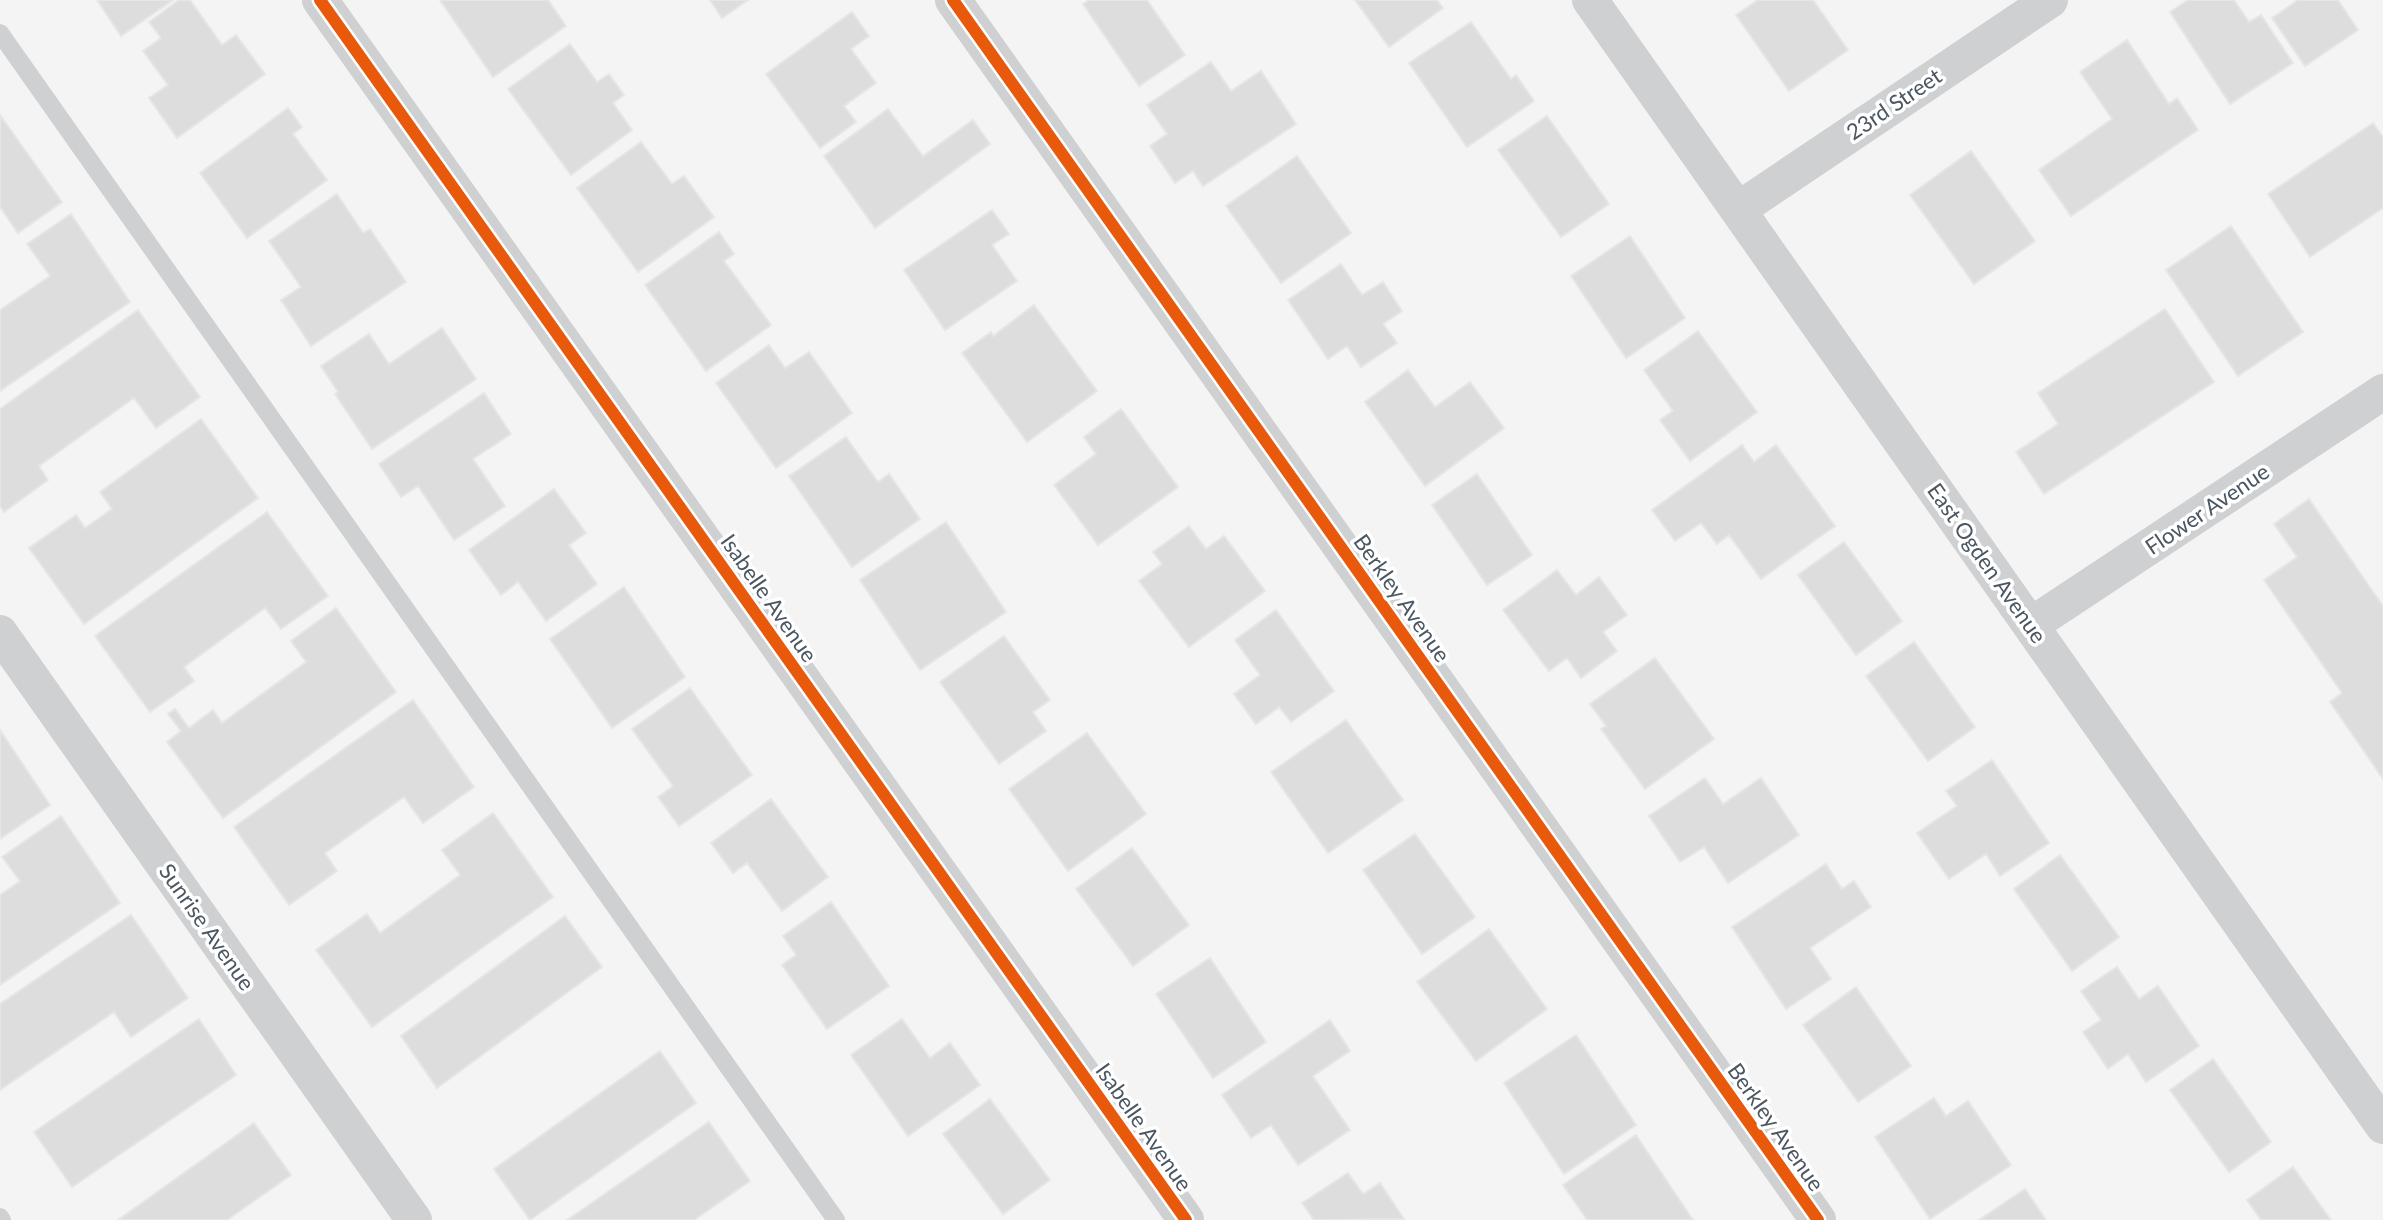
<svg xmlns="http://www.w3.org/2000/svg" width="2383" height="1220" viewBox="0 0 2383 1220" font-family="Lato,sans-serif">
	<rect width="100%" height="100%" fill="#f4f4f4"/>
	<!-- building -->
	<path fill="#ddddde" stroke="#e5e6e7" stroke-width="2" d="M97,0H173L121,36Z
		M179,0H190L222,45L236,35L265,74L177,138L149,98L168,85L143,51L161,38L149,22Z
		M440,0H548L566,26L493,77Z
		M710,0H748L722,18Z
		M1089,0H1147L1185,55L1139,86L1083,4Z
		M1355,0H1437L1443,8L1389,47Z
		M1758,0H1813L1848,50L1789,91L1736,15Z
		M2188,0H2234L2249,22L2261,15L2293,63L2230,104L2170,12Z
		M2298,0H2338L2358,30L2305,66L2272,18Z
		M852,12L869,36L851,49L876,83L844,106L856,122L820,148L766,74Z
		M1471,22L1511,79L1516,75L1534,101L1467,147L1409,63Z
		M2127,40L2169,104L2177,98L2198,130L2071,216L2039,170L2112,119L2080,72Z
		M570,44L597,82L609,74L624,95L613,103L632,130L571,175L508,89Z
		M1211,62L1231,91L1261,71L1296,124L1203,186L1193,171L1175,183L1150,146L1167,134L1147,105Z
		M288,108L302,127L293,134L327,180L247,238L200,173Z
		M888,109L923,156L973,120L990,144L875,228L824,156Z
		M0,115L62,202L18,233L0,207Z
		M1547,116L1609,204L1561,237L1498,150Z
		M2373,123L2383,137V208L2310,257L2268,194Z
		M641,142L672,184L684,176L714,217L638,272L577,188Z
		M1971,151L2035,241L1974,284L1910,195Z
		M1297,156L1351,233L1281,283L1226,206Z
		M337,194L363,233L370,229L406,282L311,346L281,300L301,287L269,241Z
		M992,210L1009,234L992,245L1017,281L945,330L904,270Z
		M71,214L130,302L0,391V310L50,276L27,244Z
		M2231,226L2303,332L2238,376L2166,270Z
		M719,232L734,254L724,261L771,325L706,371L645,285Z
		M1630,236L1685,318L1626,358L1571,276Z
		M1341,264L1362,295L1383,282L1402,311L1383,324L1397,343L1361,367L1347,346L1328,359L1288,300Z
		M1034,305L1097,391L1027,442L962,353L991,332L993,336Z
		M2165,309L2214,382L2044,494L2016,452L2058,424L2038,393Z
		M138,310L200,397L156,428L134,398L39,466L48,480L4,512L0,506V409Z
		M442,328L476,379L372,449L335,394L338,392L321,366L369,334L389,364Z
		M1698,331L1757,412L1690,461L1660,420L1673,411L1644,370Z
		M769,345L785,368L809,352L852,413L776,468L716,383Z
		M1408,370L1435,407L1470,382L1504,428L1425,486L1365,402Z
		M484,393L511,434L473,459L505,506L454,540L418,486L401,497L379,464Z
		M1121,409L1178,487L1098,545L1054,485L1096,454L1084,437Z
		M201,419L258,498L84,624L29,548L76,515L85,528L112,509L100,492Z
		M846,437L878,482L889,474L920,519L852,567L789,476Z
		M1742,445L1754,462L1776,445L1835,526L1761,579L1729,535L1717,544L1701,523L1675,541L1652,510Z
		M1477,474L1532,555L1487,585L1432,505Z
		M554,489L586,533L569,545L597,584L546,621L518,582L501,595L469,550Z
		M2309,499L2383,606V779L2330,702L2342,693L2264,580L2297,557L2274,524Z
		M267,512L328,596L281,629L265,608L184,667L194,681L150,712L95,636Z
		M946,522L1006,612L920,670L860,580Z
		M1189,526L1206,549L1224,536L1265,591L1189,647L1139,581L1162,564L1153,552Z
		M1844,542L1902,621L1856,655L1798,575Z
		M1557,570L1576,595L1599,577L1627,615L1603,632L1617,651L1581,678L1567,658L1549,671L1503,610Z
		M624,587L685,677L612,728L550,639Z
		M336,608L396,692L223,818L167,742L181,731L168,714L175,709L189,728L213,710L222,723L306,662L291,641Z
		M1276,610L1334,691L1291,722L1279,707L1256,724L1234,694L1260,675L1235,640Z
		M1004,636L1050,700L1033,712L1046,731L999,764L940,682Z
		M1914,642L1975,727L1928,761L1866,676Z
		M1655,658L1714,739L1645,789L1601,729L1606,726L1590,704Z
		M690,688L752,775L679,826L658,797L673,786L632,729Z
		M413,700L474,787L423,823L404,797L325,853L337,871L289,905L234,827Z
		M1346,720L1403,800L1328,853L1271,772Z
		M0,730L50,805L0,839Z
		M1087,733L1146,814L1068,871L1009,789Z
		M1992,760L2049,843L2000,876L1986,854L1949,879L1917,833L1957,806L1946,791Z
		M1705,778L1723,804L1761,778L1799,835L1728,883L1704,847L1680,862L1649,816Z
		M771,799L828,877L782,911L747,863L733,873L711,843Z
		M493,813L553,897L372,1027L316,950L367,914L380,933L460,875L442,850Z
		M61,816L120,903L0,985V895L20,881L2,857Z
		M1415,834L1475,917L1422,954L1363,870Z
		M1132,848L1189,925L1133,966L1076,889Z
		M2060,855L2119,937L2072,971L2014,889Z
		M1826,864L1842,889L1854,881L1871,907L1810,948L1831,979L1786,1009L1732,927Z
		M831,902L889,986L827,1029L782,965L796,955L783,936Z
		M131,915L188,998L131,1037L114,1012L0,1090V1004Z
		M565,916L602,967L437,1088L401,1036Z
		M1489,929L1547,1009L1476,1061L1417,982Z
		M1210,958L1266,1042L1213,1078L1156,994Z
		M2117,967L2139,999L2158,986L2199,1046L2146,1082L2128,1054L2108,1069L2083,1032L2101,1020L2081,991Z
		M1856,987L1911,1066L1858,1102L1803,1025Z
		M199,1019L236,1075L72,1187L34,1132Z
		M902,1019L930,1058L950,1043L980,1085L908,1136L851,1055Z
		M1330,1020L1350,1051L1313,1076L1350,1130L1298,1165L1271,1125L1251,1138L1222,1095Z
		M1576,1035L1636,1125L1564,1174L1504,1083Z
		M660,1051L696,1103L530,1220L494,1169Z
		M2213,1059L2271,1142L2229,1172L2170,1090Z
		M1934,1098L1946,1116L1968,1101L2011,1165L1930,1219L1875,1137Z
		M990,1099L1050,1180L1003,1214L943,1134Z
		M709,1122L750,1181L694,1220H567Z
		M254,1123L291,1175L227,1220H118Z
		M1636,1135L1693,1220H1587L1563,1185Z
		M2293,1167L2331,1220H2261L2247,1200Z
		M1348,1173L1363,1194L1380,1183L1404,1219L1314,1220L1302,1203Z
		M2025,1189L2046,1220H1979Z"/>
	<g fill="none" stroke-linecap="round" stroke-linejoin="round">
		<!-- service -->
		<path stroke="#ced0d2" stroke-width="18" d="M0,33L836,1220
			M0,1217L2,1220"/>
		<!-- minor -->
		<path stroke="#ced0d2" stroke-width="36" d="M320,0L1186,1220
			M953,0L1818,1220
			M1590,0L2383,1126
			M1739,209L2050,0
			M2031,625L2383,392
			M0,633L414,1220"/>
		<defs>
			<path id="cycleway" d="M320,0L1186,1220
				M953,0L1818,1220"/>
		</defs>
		<!-- cycleway casing -->
		<use href="#cycleway" stroke="#fff" stroke-width="17"/>
		<!-- cycleway -->
		<use href="#cycleway" stroke="#e8590c" stroke-width="12"/>
	</g>
	<g text-anchor="middle" stroke-width="7" stroke-linejoin="round" paint-order="stroke">
		<!-- street labels -->
		<g font-size="22" fill="#4a5661" stroke="#fff">
			<text transform="translate(1894 104) rotate(-34)" y="8">23rd Street</text>
			<text transform="translate(2207 509) rotate(-34)" y="8">Flower Avenue</text>
			<text transform="translate(1987 563) rotate(55)" y="8">East Ogden Avenue</text>
			<text transform="translate(769 598) rotate(55)" y="8">Isabelle Avenue</text>
			<text transform="translate(1402 598) rotate(55)" y="8">Berkley Avenue</text>
			<text transform="translate(207 927) rotate(55)" y="8">Sunrise Avenue</text>
			<text transform="translate(1144 1127) rotate(55)" y="8">Isabelle Avenue</text>
			<text transform="translate(1776 1127) rotate(55)" y="8">Berkley Avenue</text>
		</g>
	</g>
</svg>
